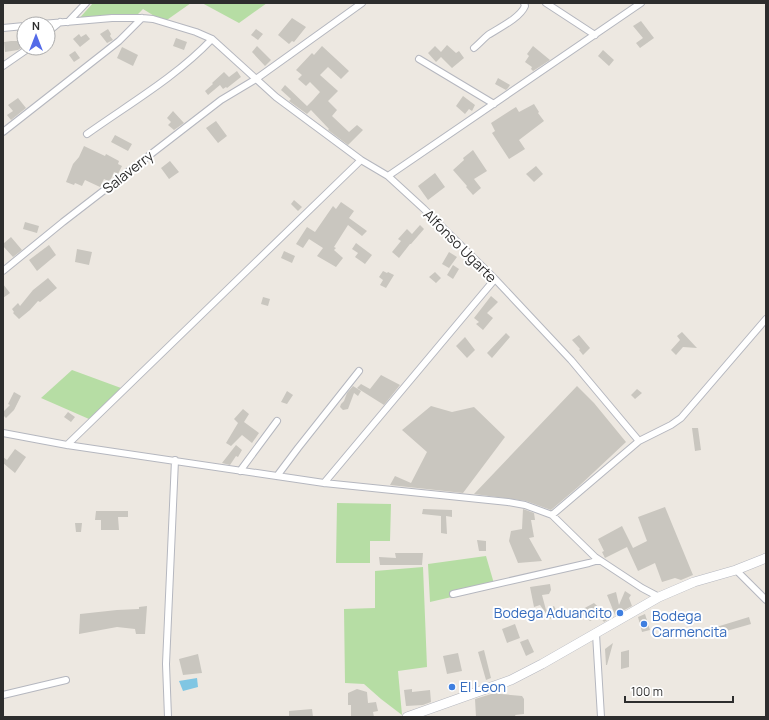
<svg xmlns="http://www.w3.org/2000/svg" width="769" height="720" viewBox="0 0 769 720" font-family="Manrope,sans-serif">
	<rect width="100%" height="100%" fill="#ede8e1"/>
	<!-- green -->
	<path fill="#b6dda4" d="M93,3H191L164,22L143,9L132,20L76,22Z
		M202,3H267L239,23Z
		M72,370L121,388L89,419L41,398Z
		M337,503L391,504L390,541H370V563H336Z
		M486,556L495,587L430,602L428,564Z
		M423,567L427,667L398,671L402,715L381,699L364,684L345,683L344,609L375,608V571Z"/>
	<!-- water -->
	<path fill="#80c6e3" d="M197,678L198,687L183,691L179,681Z"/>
	<!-- building -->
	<path fill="#c9c6bf" d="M292,18L306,27L294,42L292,41L289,44L278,35Z
		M641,21L654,38L640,48L636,43L643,38L633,26Z
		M108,29L111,34L110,36L113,40L107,43L100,34Z
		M256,29L263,34L258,40L251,35Z
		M79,34L81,37L86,34L90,39L80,47L73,39Z
		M176,38L187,42L184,50L173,46Z
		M11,41H24V46L18,50L5,52L4,42Z
		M447,45L456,53L459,51L464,58L452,68L441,57L436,62L428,53L435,46L441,52Z
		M257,46L271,60L265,66L252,52Z
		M322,46L349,71L341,79L328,67L320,75L338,91L328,101L337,110L332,116L349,132L357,125L363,130L348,145L328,130L329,129L311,110L307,114L289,101L291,99L281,90L285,85L307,106L313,100L320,92L310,82L306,86L298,79L302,75L296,70L312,53L314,55Z
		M533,46L550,60L533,71L531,69L532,67L525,62L529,56L527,54Z
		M122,47L138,55L133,66L117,58Z
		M603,50L614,60L609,66L598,56Z
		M75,51L80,58L74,62L69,55Z
		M237,71L241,77L227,88L226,87L223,89L220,85L208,95L205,91L213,84L212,83L224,72L229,77Z
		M498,78L510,85L508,88L506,90L495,84Z
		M463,96L475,105L472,111L469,109L465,114L456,106Z
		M18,98L26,108L11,120L7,115L13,111L8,105Z
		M534,104L539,112L538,113L544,121L519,140L525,149L509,159L492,133L495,131L491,123L516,107L519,112Z
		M173,111L184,123L174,130L168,125L171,122L167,118Z
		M216,121L227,136L218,143L206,128Z
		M115,135L132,144L128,151L111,142Z
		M84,146L105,156L106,154L119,161L118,164L122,166L118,174L114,172L111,179L108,181L104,179L100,187L85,180L82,186L75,183L74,185L66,182L73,164L79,157Z
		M473,150L487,171L474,179L481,188L473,195L466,187L467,186L453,170L464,160L463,158Z
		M170,161L179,172L169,179L161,168Z
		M536,166L543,174L534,182L526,174Z
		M435,173L445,187L428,200L418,186Z
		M294,200L302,207L298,211L291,204Z
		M341,202L354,211L349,218L367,231L362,236L348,225L334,247L336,248L334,250L343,258L336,267L317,256L323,248L309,239L303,248L296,244L307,227L315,232L333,206L336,209Z
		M25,222L39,226L37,233L23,229Z
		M420,225L424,229L411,244H410L399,258L392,252L401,241L398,239L407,229L412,234Z
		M11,237L22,250L13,257L3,246V244Z
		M356,243L372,255L365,264L355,257L358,253L352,249Z
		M49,245L56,255L37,271L29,260Z
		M77,249L92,252L89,265L75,262Z
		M284,251L295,256L292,263L281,258Z
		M449,252L457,257L449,268L442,264Z
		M453,265L459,269L453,279L447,275Z
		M383,271L387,273L388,272L394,275L386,288L380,285L383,280L379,277Z
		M435,272L441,278L436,283L429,277Z
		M48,278L57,288L40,302L38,301L30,310L19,319L13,313L14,312L12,309L18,303L20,306L33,290Z
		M3,284L10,293L3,298Z
		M491,296L498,302L487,313L493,318L483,330L476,324L479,322L474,318Z
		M263,297L270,299L268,306L261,304Z
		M682,332L697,348L683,347L676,355L671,350L680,340L677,336Z
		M506,333L510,337L492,358L487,353Z
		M579,335L590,348L583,355L579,350L580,349L572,340Z
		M465,337L475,350L467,358L456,346Z
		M381,375L400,385L384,405L357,388L361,384L370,389Z
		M353,386L361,391L358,396L354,393L348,409L343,410L340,407L341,404L344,401L347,393Z
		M577,386L594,403L626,442L578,487L551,510L526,501L474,494Z
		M637,389L642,393L635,399L631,395Z
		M287,391L293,395L287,404L281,402Z
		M14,392L21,396L14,410L6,418L3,415V412L10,405L8,404Z
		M431,406L452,412L474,407L505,437L463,493L390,485L395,476L411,483L427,452L402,430Z
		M243,409L249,414L244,422L259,433L252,443L242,435L231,446L226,443L238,423L234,419Z
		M68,412L75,417L71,422L64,417Z
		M692,428H698L701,450L695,451Z
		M236,445L242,450L238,457L236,456L230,465L222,463Z
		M15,449L26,457L15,473L3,463V457L7,460Z
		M665,507L693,575L681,580L675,578L662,582L655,563L638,571L627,547L605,558L602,552L604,551L598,539L622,526L633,548L647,541L638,517Z
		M423,509L452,510V517L446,516L447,534L441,533V516L422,514Z
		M523,509L534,513L535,520H531L534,537L529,538L542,561L518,563L509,541L511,531L522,529Z
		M96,511H128V517H118L119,530H101V520H95Z
		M75,523H82L81,532H76Z
		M477,540L486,541V551H479Z
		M395,553H423L422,565H380L379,557L396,558Z
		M550,584L551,590L549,594L542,595L546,610L554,606L558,614L550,619L540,605L534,607L530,587Z
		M625,591L631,595L629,598L632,606L615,615L607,595L616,592L619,605Z
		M594,603L610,618L604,622L599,616L590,621L579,611Z
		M147,606L145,634H136L135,629L117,627L79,634L80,614L117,610L139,609V607Z
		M645,614L650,630L642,632L638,617Z
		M749,617L751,624L702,638L700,632Z
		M515,624L520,638L507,643L502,629Z
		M528,639L534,652L526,656L520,642Z
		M613,643L607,665H606L605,649Z
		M484,650L491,678L486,680L478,652Z
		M629,650V667L621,669V652Z
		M458,653L462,671L447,674L443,656Z
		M198,654L202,673L183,675L179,659Z
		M357,689L367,692L368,703L376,702L378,711L373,712L374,717H351V705H348V693Z
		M412,689V692L430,690L431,702L423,705L406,706L404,690Z
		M501,691V694L522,696L524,699V714L515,715L516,717H476L475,699Z
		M312,709L313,717H289V711Z"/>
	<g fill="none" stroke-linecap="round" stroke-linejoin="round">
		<defs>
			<path id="street" d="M546,3L595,35
				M68,22L86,3
				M42,24L112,18H142L153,19L196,32L212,39L276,97L361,160L388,176L424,209L495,279L571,360L639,441
				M3,28L24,26
				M48,32L60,22
				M474,48C479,44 483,39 488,35C499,28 520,18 525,6L524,3
				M419,59L494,104
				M3,66L29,48
				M3,132L119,41L142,18
				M87,134C129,104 176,77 212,39
				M388,176L641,3
				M3,271L63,222L221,100L256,79L362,3
				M3,433L67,445L324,483L508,502L525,505L552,515L595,557L642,588L659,597
				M67,445L361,160
				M240,471L277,421
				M277,476L298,448L359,371
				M324,483L495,279
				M552,515L639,441L671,425L681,418L766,319
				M736,570L766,600
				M453,594L589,563L599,560
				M596,634L601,717
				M3,695L66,680
				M168,717L166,664L175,460"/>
			<path id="secondary" d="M407,717L511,680L542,664L659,597L694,582L736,570L766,558"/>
		</defs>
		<!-- street casing -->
		<use href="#street" stroke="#b5b7bf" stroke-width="8"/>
		<!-- secondary casing -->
		<use href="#secondary" stroke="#b5b7bf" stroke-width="10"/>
		<!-- street -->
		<use href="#street" stroke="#fff" stroke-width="6"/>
		<!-- secondary -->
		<use href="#secondary" stroke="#fff" stroke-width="9"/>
	</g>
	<!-- markers -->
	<g fill="#3f7fe0" stroke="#fff" stroke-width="1.5">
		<circle cx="620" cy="613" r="4"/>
		<circle cx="644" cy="624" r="4"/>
		<circle cx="452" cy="687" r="4"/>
	</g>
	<g text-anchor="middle" stroke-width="4" stroke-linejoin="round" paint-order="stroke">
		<!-- street labels -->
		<g font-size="14" fill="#2d2d2d" stroke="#fff">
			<text transform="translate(128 172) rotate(-38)" y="5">Salaverry</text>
			<text transform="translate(460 246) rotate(45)" y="5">Alfonso Ugarte</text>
		</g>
		<!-- shop labels -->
		<g font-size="14" fill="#366cbe" stroke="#fff" text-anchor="start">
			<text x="612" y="618" text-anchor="end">Bodega Aduancito</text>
			<text x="652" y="621">Bodega<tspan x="652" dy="16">Carmencita</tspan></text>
			<text x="460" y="692">El Leon</text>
		</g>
	</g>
	<!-- border -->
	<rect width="769" height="720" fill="none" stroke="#2d2d2d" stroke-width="8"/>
	<!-- north arrow -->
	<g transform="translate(36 36)"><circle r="19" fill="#ffffff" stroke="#ababab"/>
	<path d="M0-3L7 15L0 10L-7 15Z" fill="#546be8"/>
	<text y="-6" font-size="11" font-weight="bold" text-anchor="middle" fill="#2d2d2d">N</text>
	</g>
	<!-- scale -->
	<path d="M625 696v6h108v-6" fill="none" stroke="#2d2d2d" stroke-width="2"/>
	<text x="631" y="696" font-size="12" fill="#2d2d2d" stroke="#ffffff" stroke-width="3" paint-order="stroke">100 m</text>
</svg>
